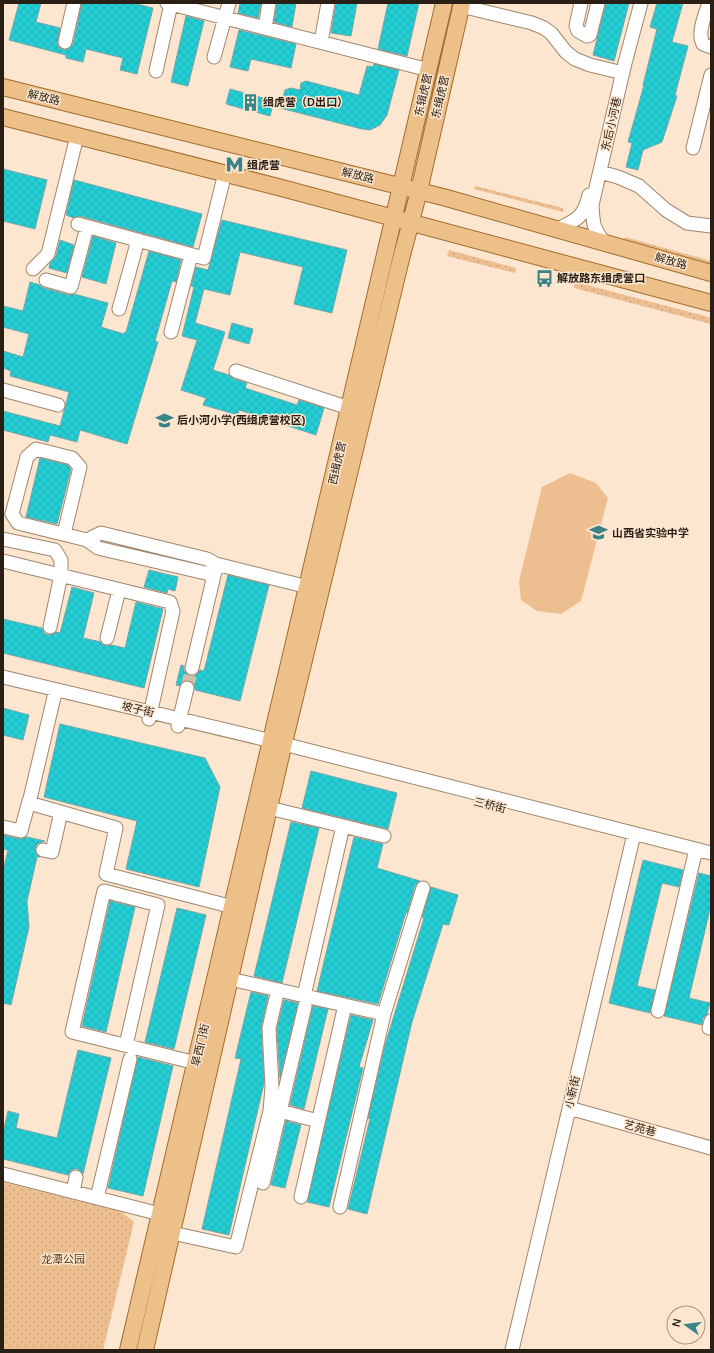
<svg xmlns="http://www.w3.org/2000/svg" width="714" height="1353" viewBox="0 0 714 1353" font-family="Arial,'Noto Sans SC',sans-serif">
	<defs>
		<pattern id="grass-dots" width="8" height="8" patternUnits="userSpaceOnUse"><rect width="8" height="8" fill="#ecbe90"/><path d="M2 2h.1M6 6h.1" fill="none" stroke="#caa37b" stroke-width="1.8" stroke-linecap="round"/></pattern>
		<pattern id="building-cross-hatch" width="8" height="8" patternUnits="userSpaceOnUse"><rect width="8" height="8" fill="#24ced5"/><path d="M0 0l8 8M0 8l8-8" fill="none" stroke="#20b0b6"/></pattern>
	</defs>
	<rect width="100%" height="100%" fill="#fce6cf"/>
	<!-- grass -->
	<path fill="url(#grass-dots)" d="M475,186L563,208V212L474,189Z
		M625,237L711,261V265L624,241Z
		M449,250L516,268L515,273L447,256Z
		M575,282L705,316L711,318V324L574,288Z
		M3,1182L122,1212L134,1222L103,1350H3Z"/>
	<!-- garden -->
	<path fill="#ecbe90" d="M570,473L596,483L608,498L581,601L561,614L537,611L521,600L519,581L542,487Z"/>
	<!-- building -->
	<path fill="url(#building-cross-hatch)" stroke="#79a5a7" d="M19,3H41L36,22L60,28L57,44L60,48L64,50L68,49L73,44L82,3H133L153,8L137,74L120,70L123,58L86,49L83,62L66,58V55L9,40Z
		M240,3H261L258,18L238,13Z
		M277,3H296L292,27L274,22Z
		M336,3H357L351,36L331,33Z
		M388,3H419L407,56L378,49Z
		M606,3H629L614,61L593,55Z
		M657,3H683L672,42L688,46L675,95L677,96L662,142L643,150L638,170L626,167L632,143L628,142L644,85H643L657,29L650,27Z
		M186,16L204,21L188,86L171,82Z
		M239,30L296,44L291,68L251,59L248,71L230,67Z
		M374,64L399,70L387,115L380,125L370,130L362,129L280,108L285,90L291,88L300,90L301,83L306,81L359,95L367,66L373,67Z
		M230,89L274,101L270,116L226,104Z
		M3,169L47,180L35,229L3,221Z
		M74,180L202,214L193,247L80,216L74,218L66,215Z
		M222,220L347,250L332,313L294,304L303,267L240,252L230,295L204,289L195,323L225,332L213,370L229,375L234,379L247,383L245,388L297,405L299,400L324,408L316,435L239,410L238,415L203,405L206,398L181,390L197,340L182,336L194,287L191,286L196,267L208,270Z
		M93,236L116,243L106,284L82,277Z
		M60,240L74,245L67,273L49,268L50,263L56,256Z
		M149,251L181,260L176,282L172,281L155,341L158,342L127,444L80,430L77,442L50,435L48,442L3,430V411L60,426L69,392L10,376L11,371L3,368V351L23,357L29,334L3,327V306L23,311L30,282L40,285L44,288L69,295L74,294L108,303L101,327L124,334L125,332H126Z
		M232,323L253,329L249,344L228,338Z
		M40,458L68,465L71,469L57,524L26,517Z
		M149,570L178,577L175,591L168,589L167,593L144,587Z
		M228,575L269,585L240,701L195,690L194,685L189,680H184L179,686L176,685L181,665L184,666V671L190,676H195L200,670L204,671Z
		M72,587L94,593L83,638L101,642L105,646L111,645L125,648L136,602L163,609L144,688L3,653V619L42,628L44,633L48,635L53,634L56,632L60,633Z
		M3,708L29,715L23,740L3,735Z
		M60,724L205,758L220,787L199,887L126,869L137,821L44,797Z
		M311,771L397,793L388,829L302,808Z
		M291,822L319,828L282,983L254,976Z
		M3,835L20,839L27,837L45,841L37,844L35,849L36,853L40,857H37L27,901L29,927L11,1005L3,1003V871L8,850L3,849Z
		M354,837L383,844L377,868L420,881L415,886L407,913L406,912L378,1004L317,991Z
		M643,860L683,870L679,887L662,883L637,986L655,990L650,1013L609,1003Z
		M699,873L711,876V905L689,998L710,1003L707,1014L703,1018L702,1025L664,1016Z
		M431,887L458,895L449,925L443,924L412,1022L367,1214L348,1209L370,1119L368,1118L385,1045L424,918L422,917Z
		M110,901L135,907L106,1032L82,1026Z
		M177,908L206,915L174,1049L145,1042Z
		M251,992L268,996L261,1028L264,1083L229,1235L202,1229L241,1059L235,1058Z
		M284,1000L298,1003L280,1078L277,1029Z
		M313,1006L328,1009L304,1109L290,1105Z
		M351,1015L373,1020L359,1067L363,1068L329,1207L307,1202Z
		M78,1050L111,1058L83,1174L78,1169H74L70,1171L68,1175L3,1159V1133L8,1111L19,1114L16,1128L57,1138Z
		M138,1057L173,1066L143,1196L108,1188Z
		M286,1121L301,1125L285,1188L271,1185Z"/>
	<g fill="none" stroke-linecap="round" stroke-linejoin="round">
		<!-- minor-tunnel -->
		<path stroke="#d2beaa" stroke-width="13" stroke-dasharray="13 6" stroke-linecap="butt" d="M187,688L192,668"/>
		<defs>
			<path id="minor" d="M167,3L429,70
				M581,3L576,26L578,31L587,36L590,35L598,3
				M709,3C705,15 697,33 703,44L711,47
				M461,6L532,23L544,28L551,33L566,52L575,59L590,65L623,73
				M265,28L269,3
				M65,42L74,3
				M321,42L328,3
				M214,57L229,3
				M156,71L171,4
				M693,148L711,75
				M600,172L618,177L639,186L666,210L687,223L711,226
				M78,224L204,258L225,173
				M558,229C577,220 584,217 589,195
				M605,243C593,229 593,223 592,205L625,63L641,3
				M33,269L48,254L77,136
				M46,280L71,287L87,227
				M119,309L138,240
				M171,332L191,255
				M236,371L349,408
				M3,390L58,405
				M64,534L80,467L72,458L36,449L27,457L12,514L18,523L87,540
				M3,539L55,550L61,560V575L50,627
				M3,561L170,602L173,611L149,719
				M214,575L98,548L87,540L101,533L207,559L216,564L308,587
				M107,638L119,590
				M192,668L216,567
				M3,677L272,741L711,853
				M54,697L29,803L116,828L106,874L233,907
				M178,726L187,688
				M269,808L384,836
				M3,827L21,831L29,801
				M43,850L52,852L61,812
				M230,979L384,1014
				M304,996L343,826
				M658,1011L696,849
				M709,1028L711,1021
				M126,1045L158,905L104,891L72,1032L196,1063
				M569,1108L711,1148
				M280,1111L318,1121
				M3,1174L160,1214
				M263,1183L305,1006
				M73,1192L76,1177
				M301,1197L345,1005
				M97,1198L130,1059
				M340,1207L384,1014L423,888
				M172,1233L236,1247L270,1111L272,1087L269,1028L276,998
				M512,1350L634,834"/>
			<path id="major" d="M3,87L443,197L711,273
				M3,117L278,187L711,303
				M128,1350L444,3
				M145,1350L282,751L401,259L419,191L462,3"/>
		</defs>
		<!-- minor casing -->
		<use href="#minor" stroke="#a0866d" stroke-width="15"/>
		<!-- major casing -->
		<use href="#major" stroke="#a26c2d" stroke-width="18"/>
		<!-- minor -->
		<use href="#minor" stroke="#fff" stroke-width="13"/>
		<!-- major -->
		<use href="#major" stroke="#eec089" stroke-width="16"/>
	</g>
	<!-- icons -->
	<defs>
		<symbol id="building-bare" viewBox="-9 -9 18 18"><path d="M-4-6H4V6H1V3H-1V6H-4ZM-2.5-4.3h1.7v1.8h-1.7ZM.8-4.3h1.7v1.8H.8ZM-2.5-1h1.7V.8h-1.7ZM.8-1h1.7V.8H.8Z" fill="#3a8386" stroke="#fce6cf" stroke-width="2.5" paint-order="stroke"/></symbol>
		<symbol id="metro-bare" viewBox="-9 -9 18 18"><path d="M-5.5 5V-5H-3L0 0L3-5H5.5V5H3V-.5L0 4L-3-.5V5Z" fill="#3a8386" stroke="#fce6cf" stroke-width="2.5" paint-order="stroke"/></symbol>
		<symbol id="bus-bare" viewBox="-9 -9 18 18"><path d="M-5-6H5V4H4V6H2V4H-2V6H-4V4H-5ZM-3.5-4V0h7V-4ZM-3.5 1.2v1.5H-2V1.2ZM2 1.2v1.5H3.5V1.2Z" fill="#3a8386" stroke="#fce6cf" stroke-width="2.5" paint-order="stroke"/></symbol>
		<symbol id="school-bare" viewBox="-9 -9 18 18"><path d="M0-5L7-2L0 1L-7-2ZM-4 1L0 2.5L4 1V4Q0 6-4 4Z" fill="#3a8386" stroke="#fce6cf" stroke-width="2.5" paint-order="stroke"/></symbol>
	</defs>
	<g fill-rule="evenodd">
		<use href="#building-bare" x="238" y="90" width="25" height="25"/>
		<use href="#metro-bare" x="222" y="152" width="25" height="25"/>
		<use href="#bus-bare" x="532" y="266" width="25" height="25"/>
		<use href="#school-bare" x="152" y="408" width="25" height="25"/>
		<use href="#school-bare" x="586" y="520" width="25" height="25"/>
	</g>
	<g text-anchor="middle" stroke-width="3" stroke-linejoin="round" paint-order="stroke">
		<!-- street labels -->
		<g font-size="11" fill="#291f14" stroke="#fce6cf">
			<text transform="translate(423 95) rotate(-77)" y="4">东辑虎营</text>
			<text transform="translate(44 97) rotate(14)" y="4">解放路</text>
			<text transform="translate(440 97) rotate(-77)" y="4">东缉虎营</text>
			<text transform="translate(611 124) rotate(-77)" y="4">东后小河巷</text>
			<text transform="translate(358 175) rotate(14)" y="4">解放路</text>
			<text transform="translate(671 261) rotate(16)" y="4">解放路</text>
			<text transform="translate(337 463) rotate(-77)" y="4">西缉虎营</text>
			<text transform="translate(138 709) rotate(13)" y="4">坡子街</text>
			<text transform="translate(490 805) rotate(14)" y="4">三桥街</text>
			<text transform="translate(200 1045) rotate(-77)" y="4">旱西门街</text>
			<text transform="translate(572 1092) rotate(-77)" y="4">小新街</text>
			<text transform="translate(640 1128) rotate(15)" y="4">艺苑巷</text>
		</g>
		<!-- poi labels -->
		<g font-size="11" font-weight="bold" fill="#291f14" stroke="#fce6cf" text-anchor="start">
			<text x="263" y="106">缉虎营（D出口）</text>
			<text x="247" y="169">缉虎营</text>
			<text x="557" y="282">解放路东缉虎营口</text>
			<text x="177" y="424">后小河小学(西缉虎营校区)</text>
			<text x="612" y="537">山西省实验中学</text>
		</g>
		<!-- park labels -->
		<g font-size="11" fill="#573a19" stroke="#fce6cf">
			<text x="63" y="1263">龙潭公园</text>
		</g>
	</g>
	<!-- border -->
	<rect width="714" height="1353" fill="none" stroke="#291f14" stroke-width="8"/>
	<!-- north arrow -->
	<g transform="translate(686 1325) rotate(284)"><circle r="19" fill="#fce6cf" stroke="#a89684"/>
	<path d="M0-3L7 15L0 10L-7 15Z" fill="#3a8386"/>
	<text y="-6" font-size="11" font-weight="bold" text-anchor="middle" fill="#291f14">N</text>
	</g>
</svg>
